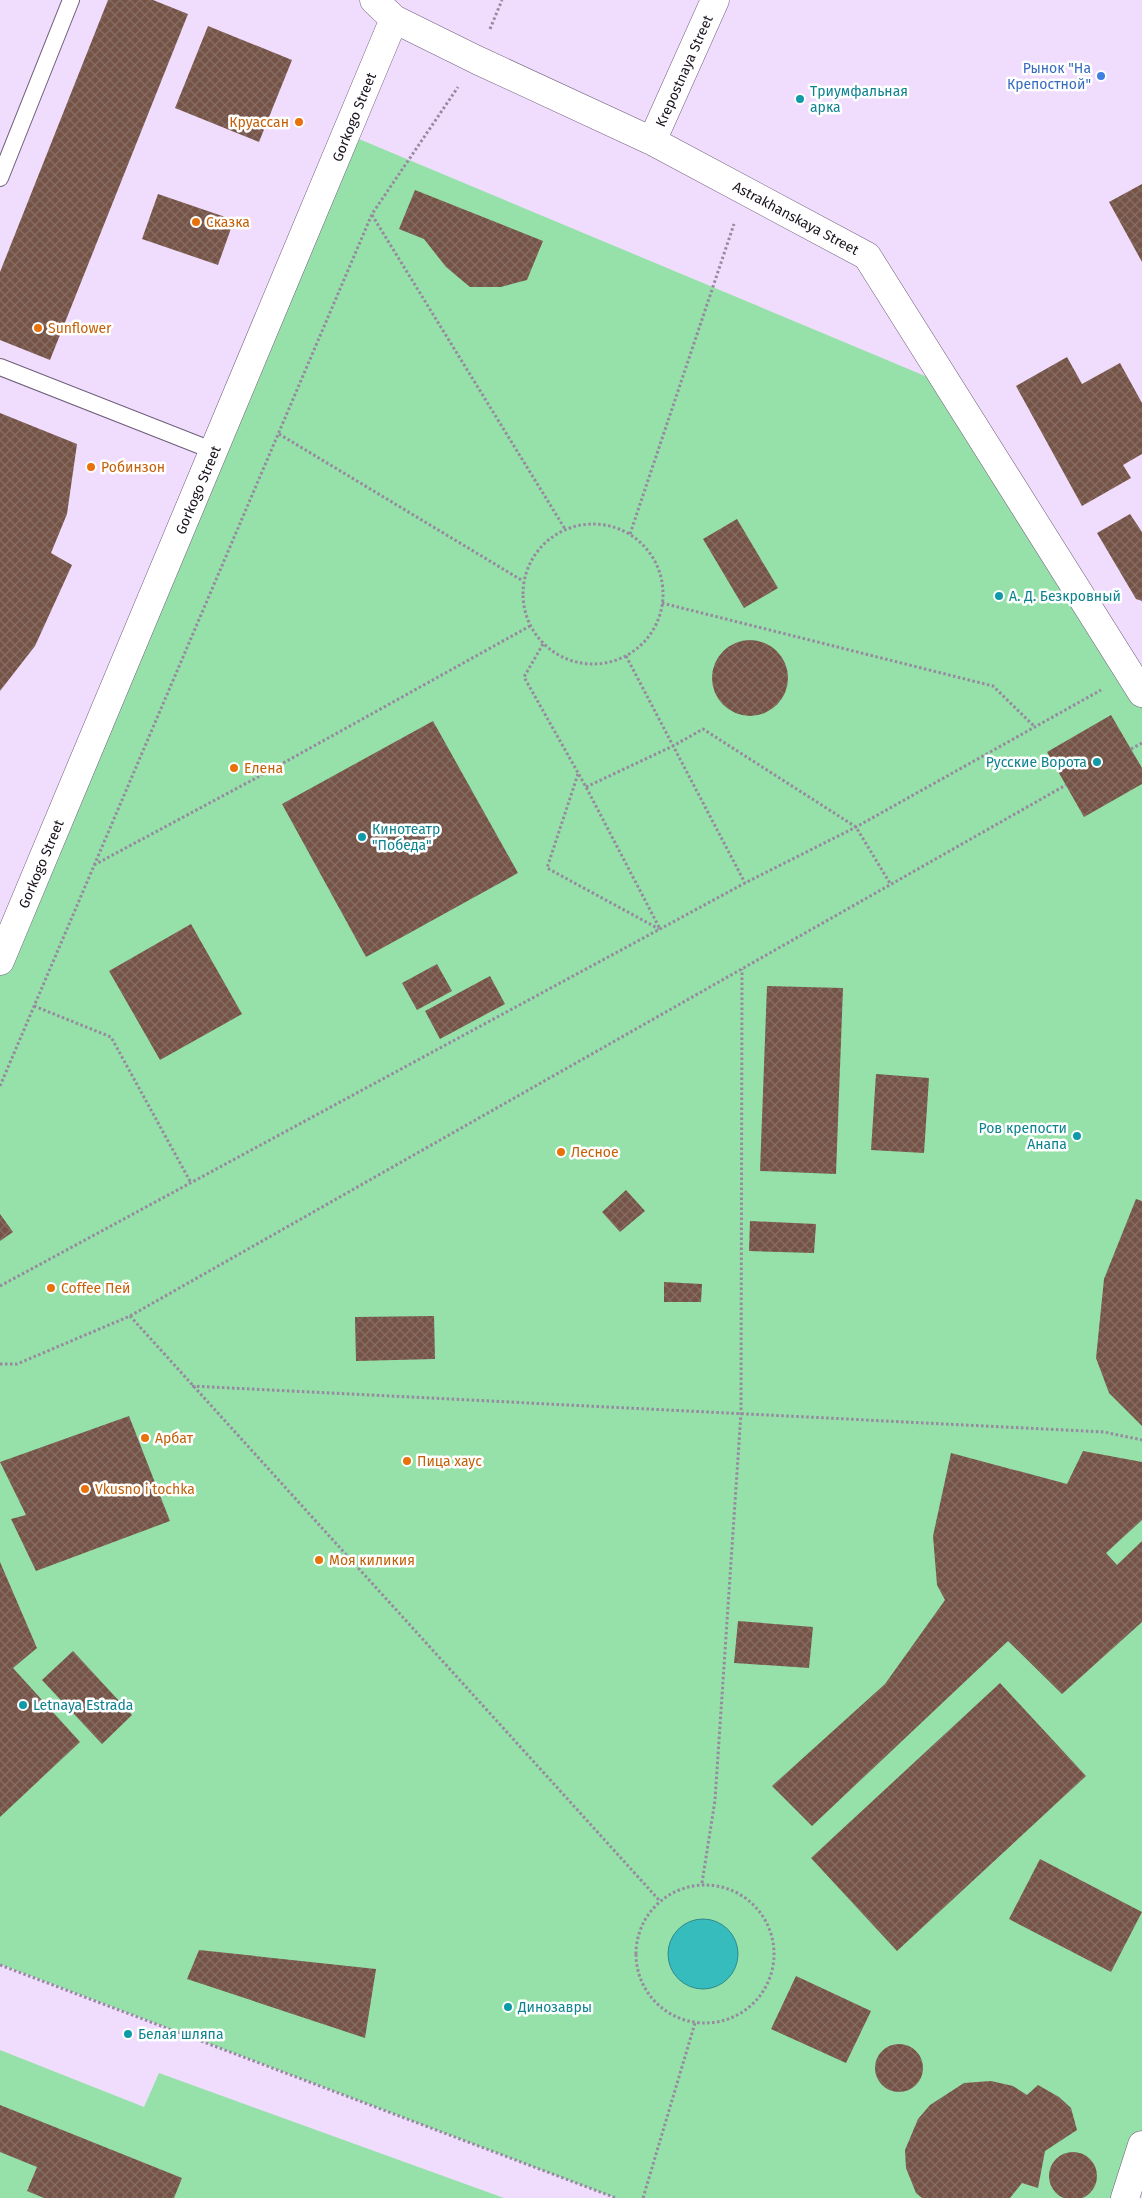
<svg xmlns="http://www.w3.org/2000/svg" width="1142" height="2198" viewBox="0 0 1142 2198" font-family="'Fira Sans',sans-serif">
	<defs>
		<pattern id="building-cross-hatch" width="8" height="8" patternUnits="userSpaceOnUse" patternTransform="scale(1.25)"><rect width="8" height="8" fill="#755447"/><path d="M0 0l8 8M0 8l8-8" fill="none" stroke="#866d64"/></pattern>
	</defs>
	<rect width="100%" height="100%" fill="#f0dcfc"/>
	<!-- park -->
	<path fill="#95e1a9" d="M347,134L949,386L1142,693V2145L1125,2198H616L0,1964V961Z
		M0,2050L144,2107L159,2073L504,2198H0Z"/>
	<!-- water -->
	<path fill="#36bcbd" stroke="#2e8a8e" d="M668 1954a35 35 0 1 1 70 0a35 35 0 1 1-70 0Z"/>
	<!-- building -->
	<path fill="url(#building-cross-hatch)" d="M108,0H153L188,14L50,360L0,340V272Z
		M208,26L292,60L259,142L175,108Z
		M1142,184V262L1109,202Z
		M415,190L543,241L527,280L501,287H470L446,267L424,239L399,229Z
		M158,194L234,220L218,265L142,239Z
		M1067,357L1082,384L1120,363L1142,403V454L1123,465L1131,478L1082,506L1016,386Z
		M0,413L77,444L67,514L51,553L72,565L35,646L0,691Z
		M1130,514L1142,532V601L1136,599L1097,533Z
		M737,519L778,588L744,608L703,539Z
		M712 678a38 38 0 1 1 76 0a38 38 0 1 1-76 0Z
		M1111,715L1142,768V784L1084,817L1047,752Z
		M433,721L518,873L366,957L282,804Z
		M191,924L242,1014L160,1060L109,971Z
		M437,964L452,991L417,1010L402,983Z
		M490,976L505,1004L440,1039L425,1011Z
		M767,986L843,988L836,1174L760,1171Z
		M876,1074L929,1078L924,1153L871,1150Z
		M626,1190L645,1211L620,1232L602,1212Z
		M1136,1199L1142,1201V1426L1109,1393L1096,1358L1104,1279Z
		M0,1214L13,1232L0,1241Z
		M750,1221L816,1224L814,1253L749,1251Z
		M664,1282L702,1284L701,1302H664Z
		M434,1316L435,1359L356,1361L355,1317Z
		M129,1416L170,1521L36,1571L11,1519L26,1515L0,1462Z
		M1083,1451L1142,1462V1520L1106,1553L1117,1565L1142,1541V1622L1062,1694L1008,1641L812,1826L772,1786L885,1684L945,1600L937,1585L933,1536L951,1453L1067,1484Z
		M0,1562L37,1648L13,1668L80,1742L0,1817Z
		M738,1621L813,1627L809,1668L734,1663Z
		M73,1651L132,1715L102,1744L42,1680Z
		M1000,1683L1086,1776L897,1951L811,1858Z
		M1040,1859L1142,1912L1111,1972L1009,1919Z
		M199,1950L376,1969L365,2038L187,1979Z
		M796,1976L871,2011L846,2063L771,2029Z
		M875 2068a24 24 0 1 1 48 0a24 24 0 1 1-48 0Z
		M991,2081L1013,2086L1027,2095L1038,2085L1059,2097L1071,2108L1077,2130L1045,2151L1038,2188L1022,2183L1010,2198H922L916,2193L906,2168L905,2150L918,2119L930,2105L964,2083Z
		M0,2105L182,2178L174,2198H44L27,2191L37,2167L0,2152Z
		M1049 2176a24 24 0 1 1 48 0a24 24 0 1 1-48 0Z"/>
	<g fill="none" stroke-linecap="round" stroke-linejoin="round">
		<defs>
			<path id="lane" d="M0,178L71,0
				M0,367L214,451"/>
			<path id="street" d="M374,0L394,19L477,60L652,141L867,256L1142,693
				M652,141L715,0
				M0,961L394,19
				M1125,2198L1142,2145"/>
		</defs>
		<!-- lane casing -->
		<use href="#lane" stroke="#705f7b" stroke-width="18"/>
		<!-- street casing -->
		<use href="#street" stroke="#705f7b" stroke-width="29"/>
		<!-- path -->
		<path stroke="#9789a0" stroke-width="3" stroke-dasharray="2.5 2.5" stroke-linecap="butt" d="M490,29L502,0
			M372,215L565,529
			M279,434L523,581
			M523 594a70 70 0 1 1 140 0a70 70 0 1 1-140 0Z
			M630,534L734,224
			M662,603L993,686L1035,727
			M543,644L524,677L586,787L660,929
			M626,656L745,883
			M1131,749L1142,743
			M578,774L547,868L659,929
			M586,787L673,746L703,729L856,827L891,885
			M94,865L258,777L530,626
			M34,1006L111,1037L191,1183
			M0,1086L372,214L458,87
			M0,1286L745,883L856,827L1101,690
			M130,1316L659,1900
			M0,1364H17L130,1316L1066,785
			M192,1386L1104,1432L1142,1440
			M702,1883L715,1800L741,1413L742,969
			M636 1954a69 69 0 1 1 138 0a69 69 0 1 1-138 0Z
			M0,1965L616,2198
			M643,2198L695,2023"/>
		<!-- lane -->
		<use href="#lane" stroke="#fff" stroke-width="16"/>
		<!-- street -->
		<use href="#street" stroke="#fff" stroke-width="28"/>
	</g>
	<!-- markers -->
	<circle fill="#3f7fe0" stroke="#fff" stroke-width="2" cx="1101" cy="76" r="5"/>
	<g fill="#0f9aa8" stroke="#fff" stroke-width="2">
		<circle cx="800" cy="99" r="5"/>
		<circle cx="999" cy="596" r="5"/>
		<circle cx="1097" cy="762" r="5"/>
		<circle cx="362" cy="837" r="5"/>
		<circle cx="1077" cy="1136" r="5"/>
		<circle cx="23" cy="1705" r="5"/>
		<circle cx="508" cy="2007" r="5"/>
		<circle cx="128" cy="2034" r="5"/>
	</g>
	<g fill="#e8710a" stroke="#fff" stroke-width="2">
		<circle cx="299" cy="122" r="5"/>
		<circle cx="196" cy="222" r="5"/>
		<circle cx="38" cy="328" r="5"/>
		<circle cx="91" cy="467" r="5"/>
		<circle cx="234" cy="768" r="5"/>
		<circle cx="561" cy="1152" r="5"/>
		<circle cx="51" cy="1288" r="5"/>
		<circle cx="145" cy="1438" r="5"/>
		<circle cx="407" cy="1461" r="5"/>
		<circle cx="85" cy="1489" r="5"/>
		<circle cx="319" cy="1560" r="5"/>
	</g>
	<g text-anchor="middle" stroke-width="5" stroke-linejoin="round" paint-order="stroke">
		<!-- shop labels -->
		<g font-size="14" fill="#366cbe" stroke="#fff" text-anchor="end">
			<text x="1091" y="73">Рынок "На<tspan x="1091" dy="16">Крепостной"</tspan></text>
		</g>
		<!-- street labels -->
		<g font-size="14" fill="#1b141f" stroke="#fff">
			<text transform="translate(684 71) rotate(-66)" y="5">Krepostnaya Street</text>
			<text transform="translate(354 117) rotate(-68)" y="5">Gorkogo Street</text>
			<text transform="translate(796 218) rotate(28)" y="5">Astrakhanskaya Street</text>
			<text transform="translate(198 490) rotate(-67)" y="5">Gorkogo Street</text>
			<text transform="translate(41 864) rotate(-67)" y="5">Gorkogo Street</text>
		</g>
		<!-- culture labels -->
		<g font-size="14" fill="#0d838f" stroke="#fff" text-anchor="start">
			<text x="810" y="96">Триумфальная<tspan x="810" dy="16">арка</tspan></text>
			<text x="1009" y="601">А. Д. Безкровный</text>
			<text x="1087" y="767" text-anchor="end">Русские Ворота</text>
			<text x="372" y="834">Кинотеатр<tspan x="372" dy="16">"Победа"</tspan></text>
			<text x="1067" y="1133" text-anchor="end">Ров крепости<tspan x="1067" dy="16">Анапа</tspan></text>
			<text x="33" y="1710">Letnaya Estrada</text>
			<text x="518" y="2012">Динозавры</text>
			<text x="138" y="2039">Белая шляпа</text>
		</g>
		<!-- food labels -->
		<g font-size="14" fill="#c56008" stroke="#fff" text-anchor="start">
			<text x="289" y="127" text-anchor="end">Круассан</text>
			<text x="206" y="227">Сказка</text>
			<text x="48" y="333">Sunflower</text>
			<text x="101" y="472">Робинзон</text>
			<text x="244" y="773">Елена</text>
			<text x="571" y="1157">Лесное</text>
			<text x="61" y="1293">Coffee Пей</text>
			<text x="155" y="1443">Арбат</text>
			<text x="417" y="1466">Пица хаус</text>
			<text x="95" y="1494">Vkusno i tochka</text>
			<text x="329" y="1565">Моя киликия</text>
		</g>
	</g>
</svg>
